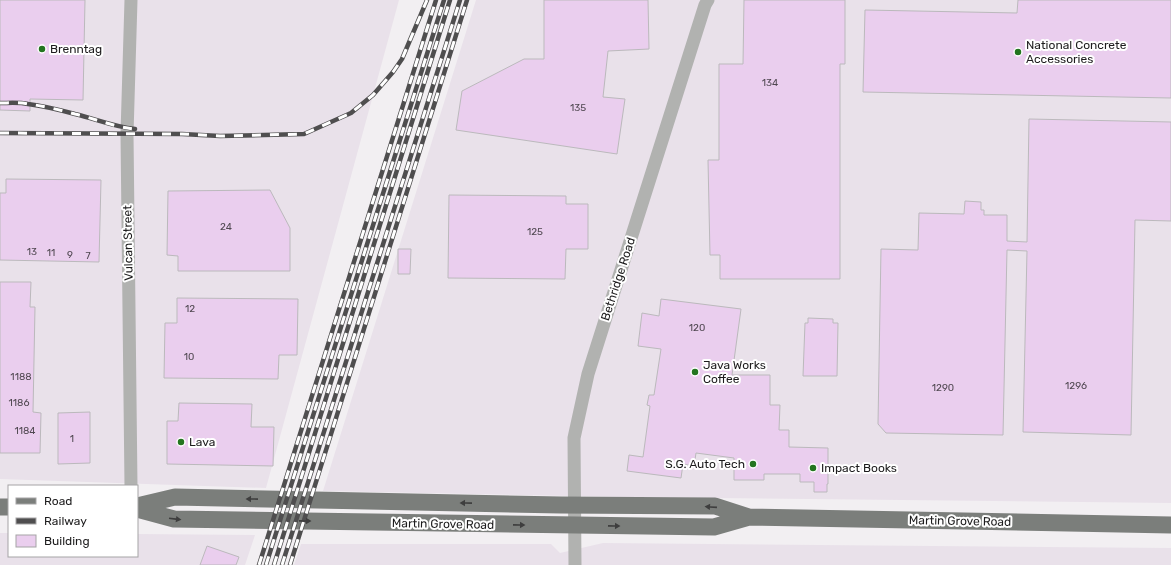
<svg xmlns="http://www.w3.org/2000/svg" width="1171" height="565" viewBox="0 0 1171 565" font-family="Rubik,sans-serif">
	<rect width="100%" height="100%" fill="#f2eff2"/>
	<!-- built -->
	<path fill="#e9e1ea" d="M0,0H399L266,488L0,479Z
		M476,0H1171V503L622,497L323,491Z
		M0,533H9V556H137V534L255,535L245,565H0Z
		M603,543L1171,548V565H294L301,544H551L560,553Z"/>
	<!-- building -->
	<path fill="#eaceee" stroke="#bbb9bc" d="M0,0H85L83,100L30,99V111L0,110Z
		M544,0H648L649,49L608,51L603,97L625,99L617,154L456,130L462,91L524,59H544Z
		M744,0H845V64H840V279H720V255H710L708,160H719V64H743Z
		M1018,0H1171V98L863,92L865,10L1017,13Z
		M1029,119L1171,122V221L1135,220L1131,435L1023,432L1027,251L1007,250L1003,435L886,433L878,424L881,249L918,250L919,213L964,214L965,201L981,202V210H984V215H1007V241L1027,242Z
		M6,179L101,180L99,262L0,260V193H6Z
		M270,190L290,228V271H178V256L167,255L168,191Z
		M449,195L566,196V204H588V249H566L565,279L448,278Z
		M398,249H411L410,274H398Z
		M0,282H31L30,307H35L33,412L41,413L40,453H0Z
		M177,298L298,299L297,355H279L278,379L164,378L165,323H177Z
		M661,299L741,309L732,375H770V405H780L779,430H789V447L828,448V484H827V492H814V482H800V474H764V480H734V458L696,453L694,466L683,464L681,478L627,471L629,455L643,457L650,406L647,405L649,395H654L661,349L638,346L642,313L659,316Z
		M808,318L833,319V323H838L837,376H803L805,323H808Z
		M179,403L252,404L251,427H274L273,466L167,464V421H178Z
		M90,412V463L58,464V413Z
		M207,546L239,557L236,565H200Z"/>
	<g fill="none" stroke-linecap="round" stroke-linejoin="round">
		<!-- minor -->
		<path stroke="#b1b2b0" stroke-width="13" d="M131,0L127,134L131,486
			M575,565L574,438L588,374L705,5L708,0"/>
		<!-- major -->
		<path stroke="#7b7e7b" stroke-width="17" d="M137,506L175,497L561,505L715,506L749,517L1171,525
			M0,507H9
			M137,509L174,519L714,527L749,517"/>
		<defs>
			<path id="rail" d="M0,103C9,103 19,102 28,104C44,106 60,110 75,114C96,119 114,127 135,129
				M0,133L182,134L220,136L304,134L351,113L373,95L393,72L402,59L427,0
				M259,565L436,0
				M266,565L444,0
				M274,565L450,0
				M282,565L460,0
				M290,565L467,0"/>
		</defs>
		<!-- rail casing -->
		<use href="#rail" stroke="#4f4e4f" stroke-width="4.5"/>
		<!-- rail -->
		<use href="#rail" stroke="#fff" stroke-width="3" stroke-dasharray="9" stroke-linecap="butt"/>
	</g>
	<!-- one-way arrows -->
	<defs><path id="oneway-solid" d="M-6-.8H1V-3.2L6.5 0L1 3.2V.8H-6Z"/></defs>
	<g fill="#3e3e3e">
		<use href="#oneway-solid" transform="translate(252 499) rotate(-179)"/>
		<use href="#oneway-solid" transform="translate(466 503) rotate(-179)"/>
		<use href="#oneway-solid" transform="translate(711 507) rotate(-176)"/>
		<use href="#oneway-solid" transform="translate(175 519) rotate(7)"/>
		<use href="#oneway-solid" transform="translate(305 521) rotate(1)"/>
		<use href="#oneway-solid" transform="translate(519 525) rotate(1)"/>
		<use href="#oneway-solid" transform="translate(614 526) rotate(1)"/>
	</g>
	<!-- markers -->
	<g fill="#23751f" stroke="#fff" stroke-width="1.5">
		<circle cx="42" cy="49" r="4"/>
		<circle cx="1018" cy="52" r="4"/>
		<circle cx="695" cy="372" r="4"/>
		<circle cx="181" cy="442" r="4"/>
		<circle cx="753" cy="464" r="4"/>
		<circle cx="813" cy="468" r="4"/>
	</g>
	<g text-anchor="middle" stroke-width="4" stroke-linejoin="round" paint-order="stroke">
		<!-- number labels -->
		<g font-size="10" fill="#504851">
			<text x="770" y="86">134</text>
			<text x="578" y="111">135</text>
			<text x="226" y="230">24</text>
			<text x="535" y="235">125</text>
			<text x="32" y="255">13</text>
			<text x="51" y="256">11</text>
			<text x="70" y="258">9</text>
			<text x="88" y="259">7</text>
			<text x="190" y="312">12</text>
			<text x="697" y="331">120</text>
			<text x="189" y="360">10</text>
			<text x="21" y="380">1188</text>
			<text x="1076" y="389">1296</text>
			<text x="943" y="391">1290</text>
			<text x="19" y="406">1186</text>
			<text x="25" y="434">1184</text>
			<text x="72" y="442">1</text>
		</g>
		<!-- poi labels -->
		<g font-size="12" fill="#1d1c1d" stroke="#fff" text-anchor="start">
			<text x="1026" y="49">National Concrete<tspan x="1026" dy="14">Accessories</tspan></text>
			<text x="50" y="53">Brenntag</text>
			<text x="703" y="369">Java Works<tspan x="703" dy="14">Coffee</tspan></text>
			<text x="189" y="446">Lava</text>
			<text x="745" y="468" text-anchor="end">S.G. Auto Tech</text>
			<text x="821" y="472">Impact Books</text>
		</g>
		<!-- street labels -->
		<g font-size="12" fill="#1d1c1d" stroke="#fff">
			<text transform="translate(128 243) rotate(-91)" y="4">Vulcan Street</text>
			<text transform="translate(618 279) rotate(-72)" y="4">Bethridge Road</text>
			<text transform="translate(960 521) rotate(1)" y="4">Martin Grove Road</text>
			<text transform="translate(443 524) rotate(1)" y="4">Martin Grove Road</text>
		</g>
	</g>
	<!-- legend -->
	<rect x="8" y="485" width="130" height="72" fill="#ffffff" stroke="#a5a4a5"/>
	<rect x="16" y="498" width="20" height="6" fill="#7b7e7b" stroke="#a5a4a5"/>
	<text x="44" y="505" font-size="12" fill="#1d1c1d">Road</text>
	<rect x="16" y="518" width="20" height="6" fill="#4f4e4f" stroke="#a5a4a5"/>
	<text x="44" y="525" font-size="12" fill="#1d1c1d">Railway</text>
	<rect x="16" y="535" width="20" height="12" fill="#eaceee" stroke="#a5a4a5"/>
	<text x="44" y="545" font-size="12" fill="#1d1c1d">Building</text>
</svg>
